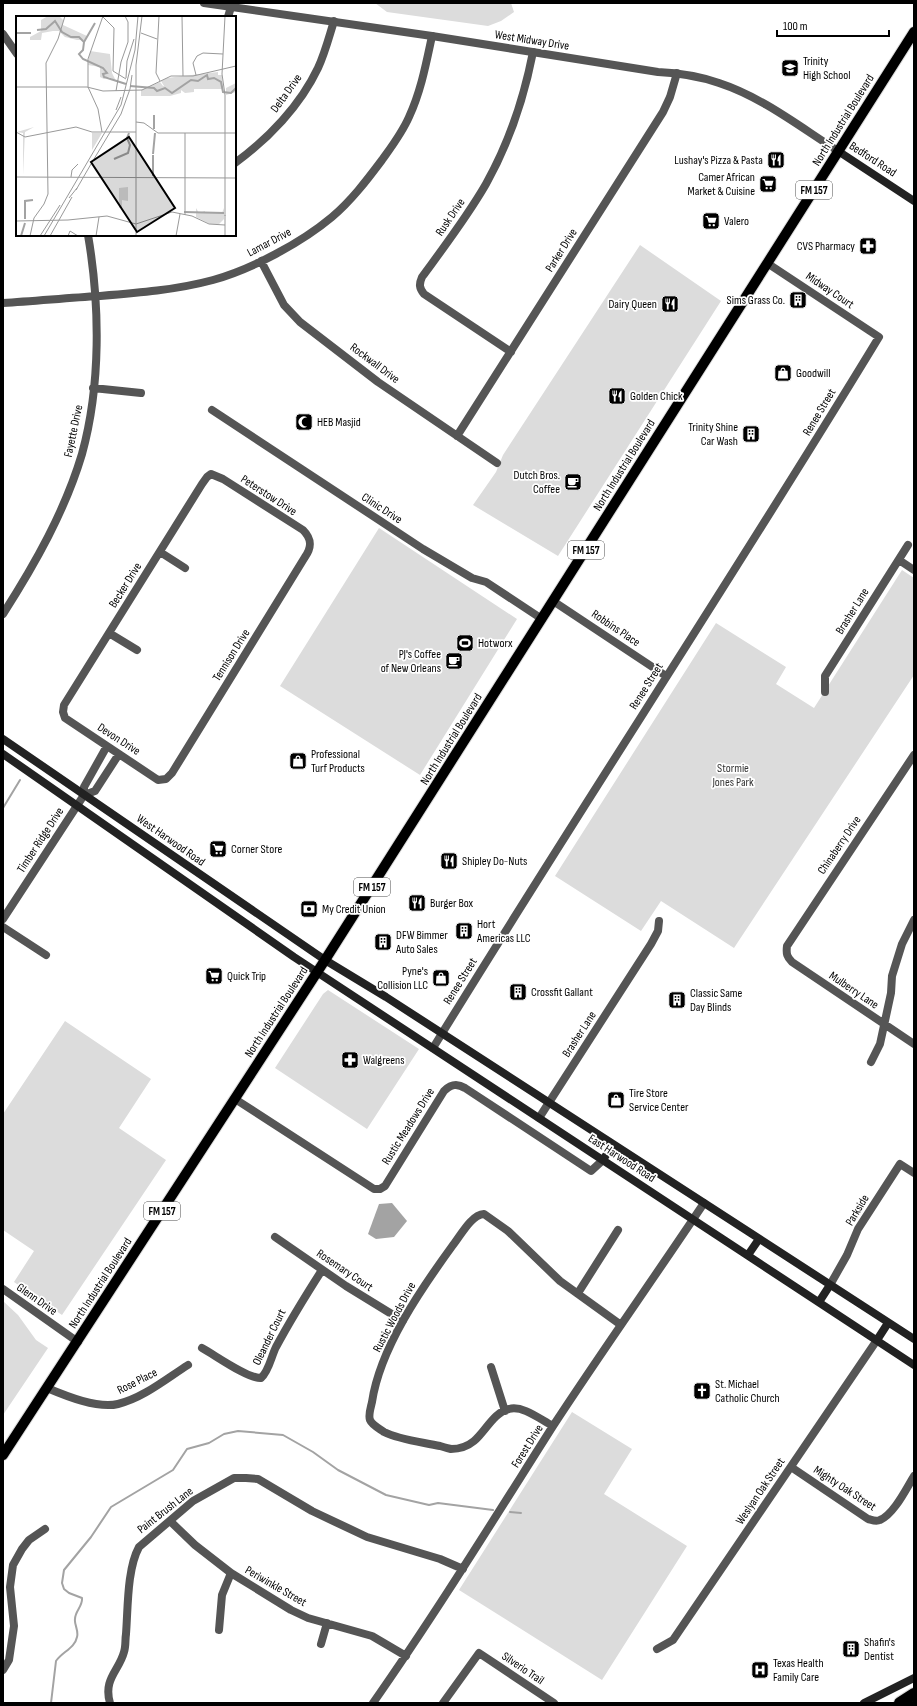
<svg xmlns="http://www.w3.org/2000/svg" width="917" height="1706" viewBox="0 0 917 1706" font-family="'Sofia Sans Condensed',sans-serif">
	<rect width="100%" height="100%" fill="#fff"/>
	<!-- green -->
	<path fill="#dcdcdc" d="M375,3H511L514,12L501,21L488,26L387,12Z
		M640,245L721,301L558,556L473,505L496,472L503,455Z
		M379,528L517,619L420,775L280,686Z
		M902,570L914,578V675L734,948L661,901L641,931L555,876L716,623L786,667L776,684L814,708Z
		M328,990L419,1049L367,1129L275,1068L323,994Z
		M65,1021L151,1079L119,1128L166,1160L62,1315L14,1282L34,1251L3,1230V1114Z
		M3,1301L18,1315L36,1340L48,1348L3,1415Z
		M572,1412L632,1449L604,1494L687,1546L602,1680L459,1590Z"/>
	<!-- water -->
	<path fill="#a3a3a3" d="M392,1203L407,1221L394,1237L376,1239L368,1234L379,1204Z"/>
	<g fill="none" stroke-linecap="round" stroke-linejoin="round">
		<!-- stream -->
		<path stroke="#a3a3a3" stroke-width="2" d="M3,808L20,780
			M510,1512L521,1513
			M51,1703L56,1661C62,1652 75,1648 77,1637C79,1631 74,1624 75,1619C75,1611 83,1606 82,1598L69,1593L64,1589L62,1583L64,1570L91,1537L111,1507L173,1470L187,1449L209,1443L224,1434L238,1431L283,1435L313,1452L338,1470L386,1495L429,1505L438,1503L493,1510"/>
		<defs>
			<path id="primary" d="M3,1455L325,960L914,32"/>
			<path id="motorway" d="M900,1703L914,1694"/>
		</defs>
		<!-- primary casing -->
		<use href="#primary" stroke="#dbdbdb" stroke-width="12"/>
		<!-- motorway casing -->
		<use href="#motorway" stroke="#dbdbdb" stroke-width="14"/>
		<!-- minor -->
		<path stroke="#555" stroke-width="8" d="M228,17L231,7
			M3,34L17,54
			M235,163C268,139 300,106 318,68C325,53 329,37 334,21
			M261,261L284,305L300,322L378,382L497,463
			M3,303C35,301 67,298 99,296C137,293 176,290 213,280C252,269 301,243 332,217C351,201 367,180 382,160C392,146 402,133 409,117C421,91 426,64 432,36
			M511,352L424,294C419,288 419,284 422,277C444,247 467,217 486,184C509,143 524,98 533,52
			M93,388L141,393
			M212,410L423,549L472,578L486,582L542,619
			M457,436L663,112L670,97L677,73
			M211,474L223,479L303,530C312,539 312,547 305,557L172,773L166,779L158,780L65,718L63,712L64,705L202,484L207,477Z
			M160,552L185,568
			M899,560L914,570
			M553,601L666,676
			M3,614C35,564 65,511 82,454C101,385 100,305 88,235
			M109,633L137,650
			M825,692V676L908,545
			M914,755L787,946C786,954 787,957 792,962L914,1044
			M84,795L95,791L119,754
			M84,795V787L107,746
			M3,919L84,795
			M3,927L46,955
			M433,1048C579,810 734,576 879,337L767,263
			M871,1062L880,1044L891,993L892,976L902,944L914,920
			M235,1099L374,1189H380L385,1186L444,1091C451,1084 457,1083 465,1088L591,1171L603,1160
			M539,1118L651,944L658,931L659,921
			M275,1237L346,1286L403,1321
			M830,1285L847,1255L858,1229L900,1164L914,1173
			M3,1289L78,1342
			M578,1293L618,1230
			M202,1348C215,1355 248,1379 261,1378C269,1371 271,1357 276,1347C290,1321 306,1295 322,1270
			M491,1367L505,1411
			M47,1388C66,1396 98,1409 118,1404C143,1398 166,1379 188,1365
			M553,1426C541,1420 523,1405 509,1409C494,1412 485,1432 474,1441C468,1446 459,1449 451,1449C447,1448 443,1447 440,1446C422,1442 400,1440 384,1432C380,1429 372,1425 370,1420C368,1415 371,1407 372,1402C380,1348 421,1289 453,1245C461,1235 471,1215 484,1214L508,1231L560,1281L621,1325
			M791,1467L868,1519C872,1520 876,1522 880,1520C894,1514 906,1489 914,1476
			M170,1521L195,1545L231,1573L291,1610L308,1618L372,1636L406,1656
			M219,1630L222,1595L231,1573
			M321,1644L327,1623
			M657,1649L673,1640L877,1340
			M3,1670L9,1660L14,1626L10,1587L13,1565L22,1549L29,1540L45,1529
			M110,1703C103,1679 119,1671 124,1652C126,1646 125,1640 126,1634C128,1608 127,1569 139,1547L193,1501L234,1478H246L258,1479L312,1511L367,1537L440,1559L463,1569
			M373,1703C436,1613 494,1519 553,1426C602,1351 654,1278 704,1203
			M443,1703L479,1653L554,1703"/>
		<!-- tertiary -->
		<path stroke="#555" stroke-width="8" d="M204,3L432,36L658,72C679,73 699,76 719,83C762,97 800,127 838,151"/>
		<!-- secondary -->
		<path stroke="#222" stroke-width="8" d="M838,151L914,201
			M3,739L325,960L386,997L914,1339
			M3,754L294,957L914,1365
			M603,1160L613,1144
			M748,1255L759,1239
			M819,1302L830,1285
			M877,1340L888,1323
			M864,1703L914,1678"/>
		<!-- primary -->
		<use href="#primary" stroke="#000" stroke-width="10"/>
		<!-- motorway -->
		<use href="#motorway" stroke="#000" stroke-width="12"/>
	</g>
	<!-- icons -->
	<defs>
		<symbol id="school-square" viewBox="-11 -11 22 22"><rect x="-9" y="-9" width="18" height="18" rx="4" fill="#000" stroke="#fff"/><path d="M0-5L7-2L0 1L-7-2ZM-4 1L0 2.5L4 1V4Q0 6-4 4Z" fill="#fff"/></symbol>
		<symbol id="restaurant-square" viewBox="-11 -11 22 22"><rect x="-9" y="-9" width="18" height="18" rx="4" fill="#000" stroke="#fff"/><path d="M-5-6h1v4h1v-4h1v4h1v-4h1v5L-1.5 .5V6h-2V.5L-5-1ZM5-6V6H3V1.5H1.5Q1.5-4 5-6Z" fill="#fff"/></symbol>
		<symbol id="supermarket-square" viewBox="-11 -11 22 22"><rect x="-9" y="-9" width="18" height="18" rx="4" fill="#000" stroke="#fff"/><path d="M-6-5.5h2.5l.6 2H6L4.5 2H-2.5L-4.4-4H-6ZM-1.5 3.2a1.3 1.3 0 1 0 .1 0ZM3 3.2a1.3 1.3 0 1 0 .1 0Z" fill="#fff"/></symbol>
		<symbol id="pharmacy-square" viewBox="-11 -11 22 22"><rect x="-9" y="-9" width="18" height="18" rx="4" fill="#000" stroke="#fff"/><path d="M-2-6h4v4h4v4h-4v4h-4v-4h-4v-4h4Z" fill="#fff"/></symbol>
		<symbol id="building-square" viewBox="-11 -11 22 22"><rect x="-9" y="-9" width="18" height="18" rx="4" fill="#000" stroke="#fff"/><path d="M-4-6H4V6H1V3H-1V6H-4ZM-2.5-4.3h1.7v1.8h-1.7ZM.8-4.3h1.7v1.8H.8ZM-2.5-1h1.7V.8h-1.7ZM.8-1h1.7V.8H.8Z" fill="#fff"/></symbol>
		<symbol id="shop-square" viewBox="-11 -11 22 22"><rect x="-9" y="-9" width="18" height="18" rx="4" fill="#000" stroke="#fff"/><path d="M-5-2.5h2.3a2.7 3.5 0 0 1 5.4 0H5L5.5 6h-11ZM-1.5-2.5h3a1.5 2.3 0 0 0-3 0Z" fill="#fff"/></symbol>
		<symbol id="mosque-square" viewBox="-11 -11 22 22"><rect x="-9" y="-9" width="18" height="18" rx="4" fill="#000" stroke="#fff"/><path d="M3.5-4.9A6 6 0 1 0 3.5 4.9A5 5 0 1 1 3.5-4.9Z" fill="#fff"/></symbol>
		<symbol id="cafe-square" viewBox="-11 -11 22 22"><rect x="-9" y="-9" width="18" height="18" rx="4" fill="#000" stroke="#fff"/><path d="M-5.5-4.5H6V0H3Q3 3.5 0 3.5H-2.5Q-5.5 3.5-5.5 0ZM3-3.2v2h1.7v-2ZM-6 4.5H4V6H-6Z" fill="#fff"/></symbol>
		<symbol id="stadium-square" viewBox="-11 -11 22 22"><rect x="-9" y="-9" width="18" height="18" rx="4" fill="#000" stroke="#fff"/><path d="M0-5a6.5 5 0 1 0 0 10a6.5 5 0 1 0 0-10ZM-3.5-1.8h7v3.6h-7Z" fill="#fff"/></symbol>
		<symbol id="bank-square" viewBox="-11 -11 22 22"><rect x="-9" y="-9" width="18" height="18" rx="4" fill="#000" stroke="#fff"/><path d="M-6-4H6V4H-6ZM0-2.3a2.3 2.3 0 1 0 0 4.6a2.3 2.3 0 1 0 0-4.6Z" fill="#fff"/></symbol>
		<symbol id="church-square" viewBox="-11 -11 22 22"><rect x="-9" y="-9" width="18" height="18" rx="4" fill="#000" stroke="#fff"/><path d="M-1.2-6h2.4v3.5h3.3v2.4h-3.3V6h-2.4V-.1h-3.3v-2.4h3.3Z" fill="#fff"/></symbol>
		<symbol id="hospital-square" viewBox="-11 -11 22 22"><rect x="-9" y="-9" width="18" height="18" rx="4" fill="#000" stroke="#fff"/><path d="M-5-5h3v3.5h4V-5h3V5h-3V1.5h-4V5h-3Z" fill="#fff"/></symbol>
	</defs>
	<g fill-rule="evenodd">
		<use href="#school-square" x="780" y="58" width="20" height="20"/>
		<use href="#restaurant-square" x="766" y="150" width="20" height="20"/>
		<use href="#supermarket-square" x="758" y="174" width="20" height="20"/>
		<use href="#supermarket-square" x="701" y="211" width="20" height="20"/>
		<use href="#pharmacy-square" x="858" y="236" width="20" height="20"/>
		<use href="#building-square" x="788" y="290" width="20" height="20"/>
		<use href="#restaurant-square" x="660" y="294" width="20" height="20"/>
		<use href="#shop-square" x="773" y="363" width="20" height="20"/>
		<use href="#restaurant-square" x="607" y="386" width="20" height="20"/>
		<use href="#mosque-square" x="294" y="412" width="20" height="20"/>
		<use href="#building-square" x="741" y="424" width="20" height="20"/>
		<use href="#cafe-square" x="563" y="472" width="20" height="20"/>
		<use href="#stadium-square" x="455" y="633" width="20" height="20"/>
		<use href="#cafe-square" x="444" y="651" width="20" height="20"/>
		<use href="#shop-square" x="288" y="751" width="20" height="20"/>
		<use href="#supermarket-square" x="208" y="839" width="20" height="20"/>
		<use href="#restaurant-square" x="439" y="851" width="20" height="20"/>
		<use href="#restaurant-square" x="407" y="893" width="20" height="20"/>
		<use href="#bank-square" x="299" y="899" width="20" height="20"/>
		<use href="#building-square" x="454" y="921" width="20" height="20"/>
		<use href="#building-square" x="373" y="932" width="20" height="20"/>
		<use href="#supermarket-square" x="204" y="966" width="20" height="20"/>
		<use href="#shop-square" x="431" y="968" width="20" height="20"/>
		<use href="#building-square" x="508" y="982" width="20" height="20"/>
		<use href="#building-square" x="667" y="990" width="20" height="20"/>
		<use href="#pharmacy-square" x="340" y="1050" width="20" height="20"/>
		<use href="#shop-square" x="606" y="1090" width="20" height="20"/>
		<use href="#church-square" x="692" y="1381" width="20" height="20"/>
		<use href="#building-square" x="841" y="1639" width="20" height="20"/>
		<use href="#hospital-square" x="750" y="1660" width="20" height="20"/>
	</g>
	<g text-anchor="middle" stroke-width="3.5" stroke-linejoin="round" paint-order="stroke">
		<!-- shield labels -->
		<g fill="#fff" stroke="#4c4c4c" stroke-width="1">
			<rect x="796" y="181" width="36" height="18" rx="3"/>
			<rect x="568" y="541" width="36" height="18" rx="3"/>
			<rect x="354" y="878" width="36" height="18" rx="3"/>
			<rect x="144" y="1202" width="36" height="18" rx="3"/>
		</g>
		<g font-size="11" font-weight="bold" fill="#000">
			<text x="814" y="194">FM 157</text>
			<text x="586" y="554">FM 157</text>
			<text x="372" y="891">FM 157</text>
			<text x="162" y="1215">FM 157</text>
		</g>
		<!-- street labels -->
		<g font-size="12" fill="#000" stroke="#fff">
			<text transform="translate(532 40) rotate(9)" y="4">West Midway Drive</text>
			<text transform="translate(286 93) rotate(-54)" y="4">Delta Drive</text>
			<text transform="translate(843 120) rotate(-58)" y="4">North Industrial Boulevard</text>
			<text transform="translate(873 159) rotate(33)" y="4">Bedford Road</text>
			<text transform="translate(450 217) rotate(-56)" y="4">Rusk Drive</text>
			<text transform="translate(269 242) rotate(-28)" y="4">Lamar Drive</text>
			<text transform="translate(561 250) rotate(-58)" y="4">Parker Drive</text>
			<text transform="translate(830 290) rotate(34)" y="4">Midway Court</text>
			<text transform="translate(375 363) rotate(37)" y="4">Rockwall Drive</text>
			<text transform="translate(819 412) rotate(-59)" y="4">Renee Street</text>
			<text transform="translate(73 431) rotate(-78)" y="4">Fayette Drive</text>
			<text transform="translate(624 465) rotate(-58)" y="4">North Industrial Boulevard</text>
			<text transform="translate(269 495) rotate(33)" y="4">Peterstow Drive</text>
			<text transform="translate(382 508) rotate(33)" y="4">Clinic Drive</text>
			<text transform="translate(125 585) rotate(-58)" y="4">Becker Drive</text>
			<text transform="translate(852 611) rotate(-58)" y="4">Brasher Lane</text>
			<text transform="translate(616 628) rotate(34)" y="4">Robbins Place</text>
			<text transform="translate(231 655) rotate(-58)" y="4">Tennison Drive</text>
			<text transform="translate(646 686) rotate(-58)" y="4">Renee Street</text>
			<text transform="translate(119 739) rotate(33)" y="4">Devon Drive</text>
			<text transform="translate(451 739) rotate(-58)" y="4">North Industrial Boulevard</text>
			<text transform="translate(40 840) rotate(-57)" y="4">Timber Ridge Drive</text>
			<text transform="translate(171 840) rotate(35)" y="4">West Harwood Road</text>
			<text transform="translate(839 845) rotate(-56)" y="4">Chinaberry Drive</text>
			<text transform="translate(460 981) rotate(-58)" y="4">Renee Street</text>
			<text transform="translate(854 990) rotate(34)" y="4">Mulberry Lane</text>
			<text transform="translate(276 1012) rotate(-57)" y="4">North Industrial Boulevard</text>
			<text transform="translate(579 1034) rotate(-57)" y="4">Brasher Lane</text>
			<text transform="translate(408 1126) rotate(-58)" y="4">Rustic Meadows Drive</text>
			<text transform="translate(622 1158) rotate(33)" y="4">East Harwood Road</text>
			<text transform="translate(857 1210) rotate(-59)" y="4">Parkside</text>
			<text transform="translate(345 1270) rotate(34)" y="4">Rosemary Court</text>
			<text transform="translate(100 1283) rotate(-57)" y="4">North Industrial Boulevard</text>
			<text transform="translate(37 1299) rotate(35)" y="4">Glenn Drive</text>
			<text transform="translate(394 1317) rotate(-62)" y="4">Rustic Woods Drive</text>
			<text transform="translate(269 1337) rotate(-64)" y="4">Oleander Court</text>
			<text transform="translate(137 1381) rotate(-27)" y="4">Rose Place</text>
			<text transform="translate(527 1446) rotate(-58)" y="4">Forest Drive</text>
			<text transform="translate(845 1488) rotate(33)" y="4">Mighty Oak Street</text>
			<text transform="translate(760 1491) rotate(-56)" y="4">Weslyan Oak Street</text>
			<text transform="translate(165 1510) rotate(-38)" y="4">Paint Brush Lane</text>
			<text transform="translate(276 1586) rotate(30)" y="4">Periwinkle Street</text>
			<text transform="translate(523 1668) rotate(34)" y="4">Silverio Trail</text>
		</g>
		<!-- poi labels -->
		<g font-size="12" fill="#000" stroke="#fff" text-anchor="start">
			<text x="803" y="65">Trinity<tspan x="803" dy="14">High School</tspan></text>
			<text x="763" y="164" text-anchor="end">Lushay's Pizza &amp; Pasta</text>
			<text x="755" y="181" text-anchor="end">Camer African<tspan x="755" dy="14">Market &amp; Cuisine</tspan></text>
			<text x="724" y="225">Valero</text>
			<text x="855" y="250" text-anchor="end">CVS Pharmacy</text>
			<text x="785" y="304" text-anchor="end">Sims Grass Co.</text>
			<text x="657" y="308" text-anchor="end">Dairy Queen</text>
			<text x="796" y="377">Goodwill</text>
			<text x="630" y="400">Golden Chick</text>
			<text x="317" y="426">HEB Masjid</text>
			<text x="738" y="431" text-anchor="end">Trinity Shine<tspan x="738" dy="14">Car Wash</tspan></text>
			<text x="560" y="479" text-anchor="end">Dutch Bros.<tspan x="560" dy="14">Coffee</tspan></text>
			<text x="478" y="647">Hotworx</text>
			<text x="441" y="658" text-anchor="end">PJ's Coffee<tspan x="441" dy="14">of New Orleans</tspan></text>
			<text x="311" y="758">Professional<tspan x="311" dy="14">Turf Products</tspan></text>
			<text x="231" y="853">Corner Store</text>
			<text x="462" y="865">Shipley Do-Nuts</text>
			<text x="430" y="907">Burger Box</text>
			<text x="322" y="913">My Credit Union</text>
			<text x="477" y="928">Hort<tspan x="477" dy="14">Americas LLC</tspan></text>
			<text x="396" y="939">DFW Bimmer<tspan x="396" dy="14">Auto Sales</tspan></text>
			<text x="428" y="975" text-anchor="end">Pyne's<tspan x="428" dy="14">Collision LLC</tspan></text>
			<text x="227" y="980">Quick Trip</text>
			<text x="531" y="996">Crossfit Gallant</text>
			<text x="690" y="997">Classic Same<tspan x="690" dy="14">Day Blinds</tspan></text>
			<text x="363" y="1064">Walgreens</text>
			<text x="629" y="1097">Tire Store<tspan x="629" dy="14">Service Center</tspan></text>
			<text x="715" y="1388">St. Michael<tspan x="715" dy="14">Catholic Church</tspan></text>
			<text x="864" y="1646">Shafin's<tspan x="864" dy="14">Dentist</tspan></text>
			<text x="773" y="1667">Texas Health<tspan x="773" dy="14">Family Care</tspan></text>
		</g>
		<!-- park labels -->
		<g font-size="12" fill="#333" stroke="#fff">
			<text x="733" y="772">Stormie<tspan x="733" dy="14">Jones Park</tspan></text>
		</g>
	</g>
	<!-- overview -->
	<g transform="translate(16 16)">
		<rect width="220" height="220" fill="#fff"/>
		<path d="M32,0H43L47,4V9L71,20L69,24H61L49,21L43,15H37L26,17L25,24H14V21L25,15V4ZM74,35L94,38L96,57L100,65L93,61L88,63L84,61V51L72,49ZM202,56V59H206L207,73H178V76L169,77L165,74V77L154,80H125V74L144,66L147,70H148L145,65L151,62L167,60L166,64L167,60ZM220,67V76L210,79V72ZM18,111L9,116L7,159V117L1,116ZM76,117H86L76,134ZM112,171V185L106,184V192H103V172ZM180,192L183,197L189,195V197H206L208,192V203L203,208H194L180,201Z" fill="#dcdcdc"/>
		<path fill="none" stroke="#a3a3a3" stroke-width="2" d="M21,14L30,13L39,5L46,16L55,21H63L68,26L67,34L63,38L67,43L87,52L91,57L87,58L88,61L110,68M0,17H15M68,26L79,7M114,70L138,72L141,75L149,72L156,77L175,64L182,65L191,59L192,63L198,62L205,66L207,76L215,77L220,72M138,113V99M137,138L139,117M98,143L112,137L114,129L111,122L113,117M137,160V139M168,196L208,197M9,203V185L17,184M5,220L9,207"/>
		<path fill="none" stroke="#999" stroke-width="1" d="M143,0L140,57L144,65M166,0L167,60M87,1L98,12L97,55L110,63M125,17L141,23M180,59L177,47L181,40L187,37L207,38M110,62L111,45L118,23M0,71H71L87,75L126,74L155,60H177L220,50M114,73L116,59M100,75L105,46L112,26V6L109,0M100,94L105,81M120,106L128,107L142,117H220M0,116L9,121L60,111L76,116H120M86,116L82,93L72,71V43L87,0M169,117V199M78,143L105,98L114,73M0,161L220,162M55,161L56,154L62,148M60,174L75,148M53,182L61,172M209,199V220M209,200V79L206,58L209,0M0,205L52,204L91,200L120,208M120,208L156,196L176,200L193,208L209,209M14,220L18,202L28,188L32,178L30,47L42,23L49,0M24,220L44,189M28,220L105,89L119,34L122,0M34,220L56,181M52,220L54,215L62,220M80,220L83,201M120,220V49L126,0M160,220L164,198"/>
		<path fill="#000" fill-opacity="0.15" stroke="#000" stroke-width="2" d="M113,121L159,192L121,216L75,146Z"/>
		<rect width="220" height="220" fill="none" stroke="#000" stroke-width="2"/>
	</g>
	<!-- border -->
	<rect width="917" height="1706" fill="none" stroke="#000000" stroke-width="8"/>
	<!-- scale -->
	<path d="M777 30v6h112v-6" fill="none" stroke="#000000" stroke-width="2"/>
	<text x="783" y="30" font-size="12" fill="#000000" stroke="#ffffff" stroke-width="3" paint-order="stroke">100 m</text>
</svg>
